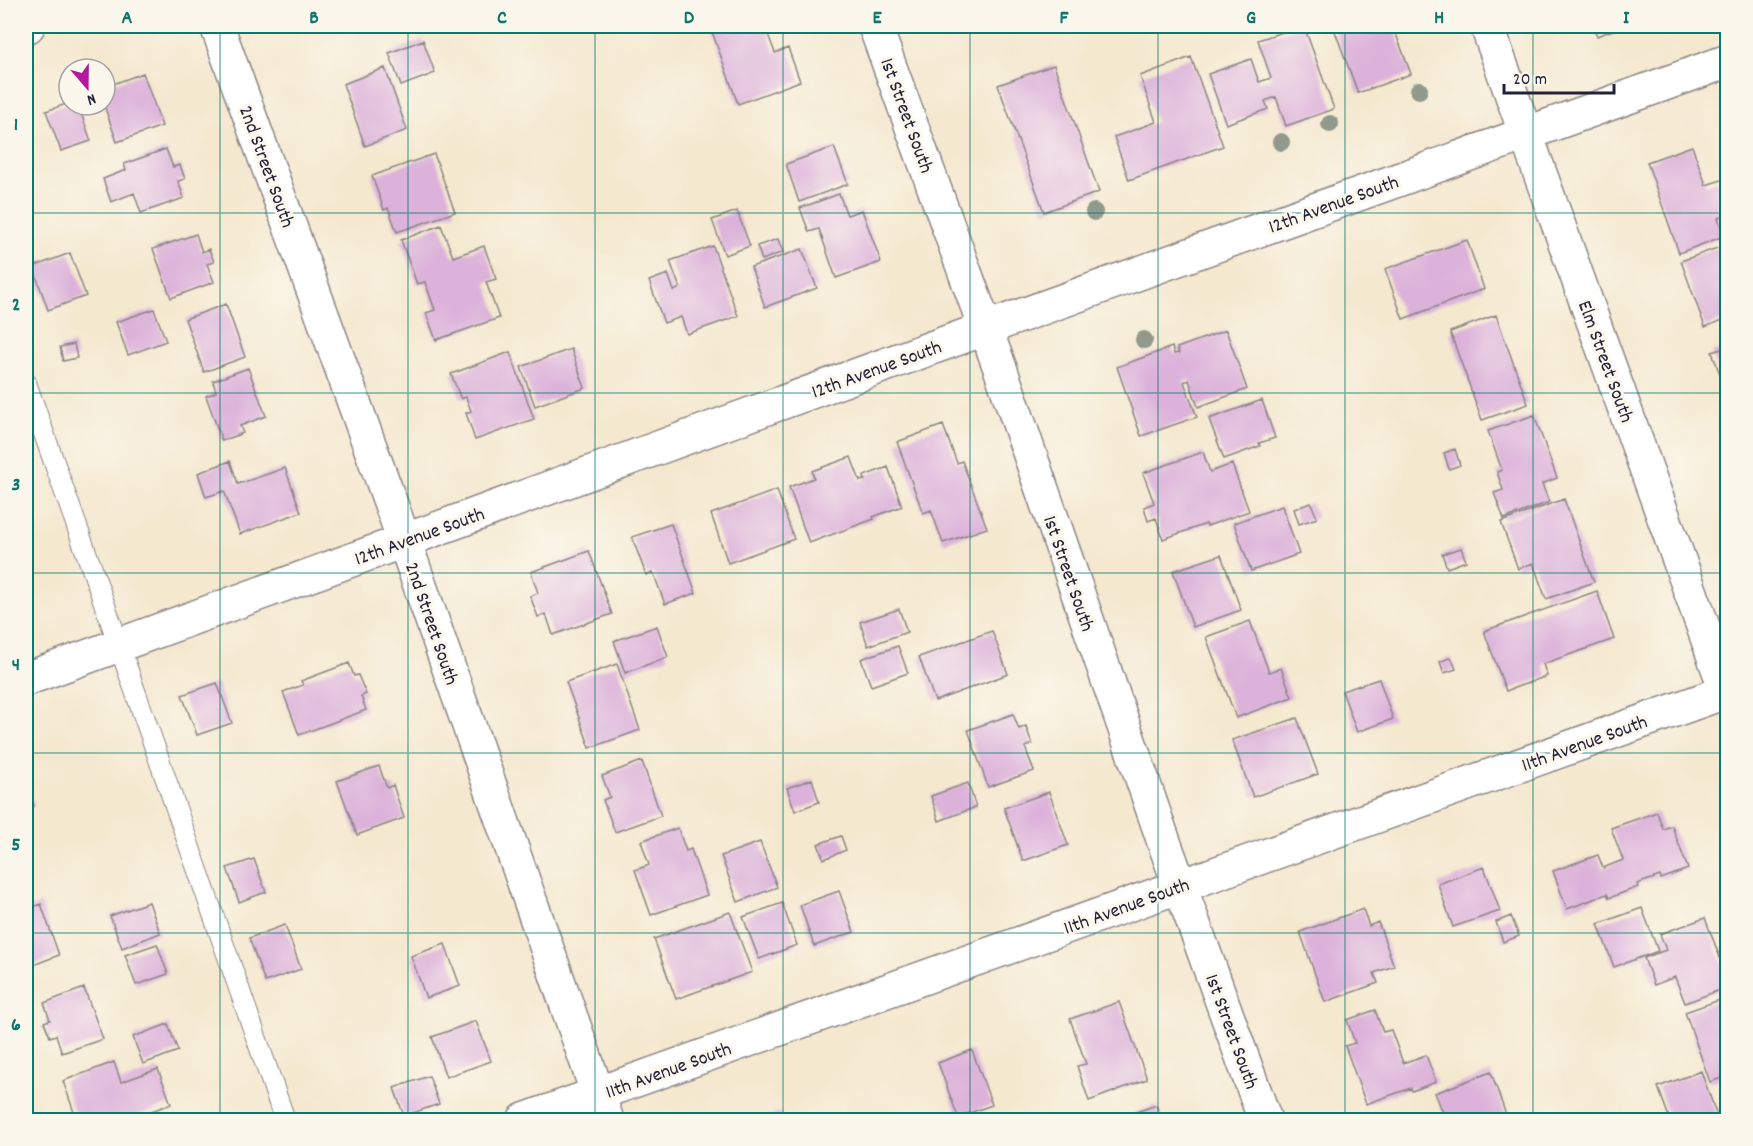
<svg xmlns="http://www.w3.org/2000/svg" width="1753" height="1146" viewBox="0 0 1753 1146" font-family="Dekko,sans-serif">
	<rect width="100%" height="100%" fill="#fbf7ec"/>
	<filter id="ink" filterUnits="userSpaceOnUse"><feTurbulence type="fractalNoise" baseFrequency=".0167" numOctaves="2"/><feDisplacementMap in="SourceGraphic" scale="12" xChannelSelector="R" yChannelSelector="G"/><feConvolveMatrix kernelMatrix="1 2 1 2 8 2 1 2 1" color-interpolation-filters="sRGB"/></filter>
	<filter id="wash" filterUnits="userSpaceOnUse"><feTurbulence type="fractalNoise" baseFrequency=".008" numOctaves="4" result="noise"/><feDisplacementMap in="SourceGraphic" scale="24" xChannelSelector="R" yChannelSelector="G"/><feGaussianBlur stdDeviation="1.35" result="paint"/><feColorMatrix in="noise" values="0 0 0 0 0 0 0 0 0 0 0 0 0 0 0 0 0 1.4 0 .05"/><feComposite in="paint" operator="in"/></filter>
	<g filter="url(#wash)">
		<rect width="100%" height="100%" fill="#f4e8cf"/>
		<g id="blocks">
			<!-- building -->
			<path fill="#dcb2da" d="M710,26H765L775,53L788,48L800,81L738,104Z
				M1301,26H1304L1334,109L1286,126L1276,97L1265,101L1268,109L1226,124L1208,74L1251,59L1259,82L1271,78L1258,40Z
				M1333,26H1393L1411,74L1358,93Z
				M1593,26H1624L1597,36Z
				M423,40L435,73L401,86L389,53Z
				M1191,57L1223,146L1129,180L1114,137L1156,122L1140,76Z
				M1054,65L1099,192L1044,212L998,85Z
				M385,68L407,130L365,146L343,84Z
				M143,73L162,126L117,142L104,105L105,87Z
				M69,103V105H78L91,141L61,151L46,111Z
				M1692,146L1706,185L1728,178V215L1718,218L1724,236L1679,253L1647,162Z
				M834,147L848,184L799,202L786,164Z
				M166,149L173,167L180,165L185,179L178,181L184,198L141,213L134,193L111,202L103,179L126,170L124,164Z
				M434,154L455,212L397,232L388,208L384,210L372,176Z
				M839,194L847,215L862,210L881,262L836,278L819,229L809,232L800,208Z
				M737,211L750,246L725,255L712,220Z
				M441,225L453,257L484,246L496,279L486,282L499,318L436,340L426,313L435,310L425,282L417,284L401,240Z
				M196,234L202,252L209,249L214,262L207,264L214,282L171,298L153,249Z
				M778,239L783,252L762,260L757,246Z
				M1467,240L1484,289L1403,319L1385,269Z
				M1728,244V318L1705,327L1681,261Z
				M713,246L738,316L687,334L681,317L664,323L649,281L668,274L674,291L680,288L670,261Z
				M802,249L817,288L765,307L751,267Z
				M70,253L86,296L48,310L33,267Z
				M226,304L245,357L204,372L185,319Z
				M154,309L166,341L128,355L116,322Z
				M1496,315L1528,404L1482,420L1450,332Z
				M1226,330L1247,389L1198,407L1189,380L1184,382L1197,417L1141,436L1117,367L1172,347L1174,354L1179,353L1177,348Z
				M74,344L77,358L63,361L60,347Z
				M1728,347V394H1727L1712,352Z
				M571,349L585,388L535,406L521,367Z
				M510,352L534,419L475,440L466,413L471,411L466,397L461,399L451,374Z
				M248,368L266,416L240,426L243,433L222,441L206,396L216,392L213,381Z
				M1262,400L1275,438L1259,443L1260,446L1224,459L1209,419Z
				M1534,415L1557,478L1542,484L1549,502L1504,519L1494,493L1503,490L1497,472L1502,470L1488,431Z
				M943,425L957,463L962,461L987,528L943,543L931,510L923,513L897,442Z
				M1455,449L1460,465L1449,469L1444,453Z
				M1203,452L1210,472L1232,464L1249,511L1207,526L1206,524L1163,539L1156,518L1148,521L1144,507L1154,503L1143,473Z
				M851,457L860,481L865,480L864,476L888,467L902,506L873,517L874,519L809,543L789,487L814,478L812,471Z
				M230,461L238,484L285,468L301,512L240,534L224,491L206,497L198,473Z
				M777,490L794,539L728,563L711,514Z
				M1564,499L1594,582L1546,599L1533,563L1518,569L1501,522Z
				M1311,503L1317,518L1299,524L1294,509Z
				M1282,506L1299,554L1251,571L1234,523Z
				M671,524L696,593L665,604L653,572L646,575L632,537Z
				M1461,548L1466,561L1447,568L1442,554Z
				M589,551L612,614L553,635L546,614L538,617L530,596L538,593L531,572Z
				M1221,555L1241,610L1193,627L1173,571Z
				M1597,591L1614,639L1543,664L1547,676L1506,691L1484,631Z
				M899,609L907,632L868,646L860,622Z
				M1250,621L1269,672L1281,668L1292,697L1236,718L1206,637Z
				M657,626L668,657L625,673L614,641Z
				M992,631L1008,674L935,701L919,657Z
				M898,646L908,673L871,686L861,659Z
				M1451,657L1456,669L1444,673L1440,662Z
				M349,663L354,676L358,675L366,694L361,696L366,710L299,735L283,692L303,685L301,681Z
				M617,664L640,730L590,748L566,682Z
				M1379,679L1393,719L1357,732L1342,691Z
				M217,683L232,723L197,735L182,695Z
				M1013,714L1019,729L1026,726L1032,744L1025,747L1034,771L988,787L968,730Z
				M1297,718L1318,774L1253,797L1232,740Z
				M642,761L661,816L615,832L603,800L610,797L602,776Z
				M379,766L387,788L393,785L404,818L357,835L337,781Z
				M812,779L819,802L795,811L787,788Z
				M968,783L976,807L939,821L931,796Z
				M26,785L34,806L26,809Z
				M1049,792L1068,845L1023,861L1004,808Z
				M1657,812L1663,829L1672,826L1688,869L1661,879L1660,876L1637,884L1638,887L1609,898L1607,894L1567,909L1553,871L1598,855L1603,868L1623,860L1611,828Z
				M678,828L686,851L691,849L707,895L651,915L635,870L649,865L641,841Z
				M841,836L846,850L824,859L818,844Z
				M760,842L777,887L738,902L721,856Z
				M254,859L266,892L239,902L227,868Z
				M1484,867L1500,911L1453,927L1438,884Z
				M839,891L854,932L814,946L800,905Z
				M149,902L160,933L122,948L110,916Z
				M782,903L797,945L759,959L743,917Z
				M41,904L59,955L26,968V910Z
				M1642,908L1658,951L1614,967L1598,924Z
				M1363,909L1369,926L1378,922L1394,966L1374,973L1378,983L1325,1002L1300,932Z
				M730,912L752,972L676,999L654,939Z
				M1511,916L1519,936L1503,942L1496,922Z
				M1705,918L1728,979V987L1685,1003L1675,977L1654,985L1644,958L1666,950L1660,934Z
				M285,925L301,969L265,982L249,938Z
				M157,944L168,974L136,985L125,955Z
				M445,944L460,986L426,998L411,956Z
				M84,988L103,1039L62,1053L56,1035L50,1037L44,1022L50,1020L44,1003Z
				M1728,997V1076L1710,1082L1685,1012Z
				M1119,1002L1147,1079L1089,1101L1077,1066L1086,1064L1070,1019Z
				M1375,1010L1383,1032L1391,1030L1403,1063L1426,1055L1436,1082L1412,1091L1411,1088L1366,1104L1345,1046L1355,1043L1347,1020Z
				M476,1021L491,1061L446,1077L432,1037Z
				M168,1024L178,1051L143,1064L133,1037Z
				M972,1050L992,1105L958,1117L938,1063Z
				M114,1062L121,1082L158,1069L171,1104L126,1120H84L81,1113L75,1115L63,1081Z
				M1701,1071L1717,1116L1704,1120H1670L1658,1087Z
				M1491,1072L1506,1115L1490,1120H1446L1435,1093Z
				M429,1076L439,1104L404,1116L394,1088Z
				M1156,1105L1162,1120H1114Z
				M780,1112L783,1120H757Z"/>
		</g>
	</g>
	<g filter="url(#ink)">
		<use href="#blocks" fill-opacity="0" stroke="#8b8585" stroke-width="1.5"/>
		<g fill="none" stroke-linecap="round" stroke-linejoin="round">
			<defs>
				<path id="service" d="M26,383L119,645L285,1120"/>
				<path id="minor" d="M26,26H28
					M217,26L404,540L607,1120
					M875,26L1001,371L1164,842L1265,1120
					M1487,26L1728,696
					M26,679L934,347L1728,61
					M524,1120L1728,691"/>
			</defs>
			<!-- service casing -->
			<use href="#service" stroke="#8b8585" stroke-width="22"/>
			<!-- minor casing -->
			<use href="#minor" stroke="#8b8585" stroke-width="36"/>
			<!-- service -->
			<use href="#service" stroke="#fff" stroke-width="20"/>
			<!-- minor -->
			<use href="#minor" stroke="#fff" stroke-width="33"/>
		</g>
		<!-- trees -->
		<g fill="#91998d">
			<circle cx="1419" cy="90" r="9"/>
			<circle cx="1330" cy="124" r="9"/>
			<circle cx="1281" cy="142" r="9"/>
			<circle cx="1094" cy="212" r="9"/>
			<circle cx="1144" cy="340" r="9"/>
		</g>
	</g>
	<!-- grid -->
	<path fill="none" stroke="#0f766e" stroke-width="1.5" stroke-opacity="0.55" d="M220,26V1120M408,26V1120M595,26V1120M783,26V1120M970,26V1120M1158,26V1120M1345,26V1120M1533,26V1120M26,213H1728M26,393H1728M26,573H1728M26,753H1728M26,933H1728"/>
	<g text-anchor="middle" stroke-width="6" stroke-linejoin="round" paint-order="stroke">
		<!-- street labels -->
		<g font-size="20" fill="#22223b" stroke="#fbf7ec">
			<text transform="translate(908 115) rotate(70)" y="7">1st Street South</text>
			<text transform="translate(268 166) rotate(70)" y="7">2nd Street South</text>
			<text transform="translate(1333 203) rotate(-20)" y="7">12th Avenue South</text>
			<text transform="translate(1607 361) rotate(70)" y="7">Elm Street South</text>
			<text transform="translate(876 368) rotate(-20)" y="7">12th Avenue South</text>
			<text transform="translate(419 535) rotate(-20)" y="7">12th Avenue South</text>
			<text transform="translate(1070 573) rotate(71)" y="7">1st Street South</text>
			<text transform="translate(433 623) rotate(71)" y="7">2nd Street South</text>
			<text transform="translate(1584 742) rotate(-20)" y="7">11th Avenue South</text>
			<text transform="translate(1126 905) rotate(-20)" y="7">11th Avenue South</text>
			<text transform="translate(1233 1031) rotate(70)" y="7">1st Street South</text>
			<text transform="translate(668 1069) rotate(-20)" y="7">11th Avenue South</text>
		</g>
	</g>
	<!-- margin -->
	<rect width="1753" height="1146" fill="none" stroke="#fbf7ec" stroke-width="66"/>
	<!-- north arrow -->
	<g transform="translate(87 87) rotate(160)"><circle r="28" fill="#fbf7ec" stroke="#a4a2a5" stroke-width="1.5"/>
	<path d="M0-4.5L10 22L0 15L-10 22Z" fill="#b5179e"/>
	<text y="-9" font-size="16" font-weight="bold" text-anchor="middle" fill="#22223b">N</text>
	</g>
	<!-- scale -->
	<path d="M1504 84v9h110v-9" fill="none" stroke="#22223b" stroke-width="3"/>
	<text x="1513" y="84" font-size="18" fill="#22223b" stroke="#fbf7ec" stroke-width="4.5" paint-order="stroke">20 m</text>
	<rect x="33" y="33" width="1687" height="1080" fill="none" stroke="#0f766e" stroke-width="2"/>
	<g font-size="20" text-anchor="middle" font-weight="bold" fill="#0f766e">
		<text x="127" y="23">A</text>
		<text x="314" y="23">B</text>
		<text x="502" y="23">C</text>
		<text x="689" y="23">D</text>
		<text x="877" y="23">E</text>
		<text x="1064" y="23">F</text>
		<text x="1251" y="23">G</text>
		<text x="1439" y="23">H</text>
		<text x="1626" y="23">I</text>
		<text x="16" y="130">1</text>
		<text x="16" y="310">2</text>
		<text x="16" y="490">3</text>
		<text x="16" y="670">4</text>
		<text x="16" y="850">5</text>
		<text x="16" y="1030">6</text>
	</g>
</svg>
